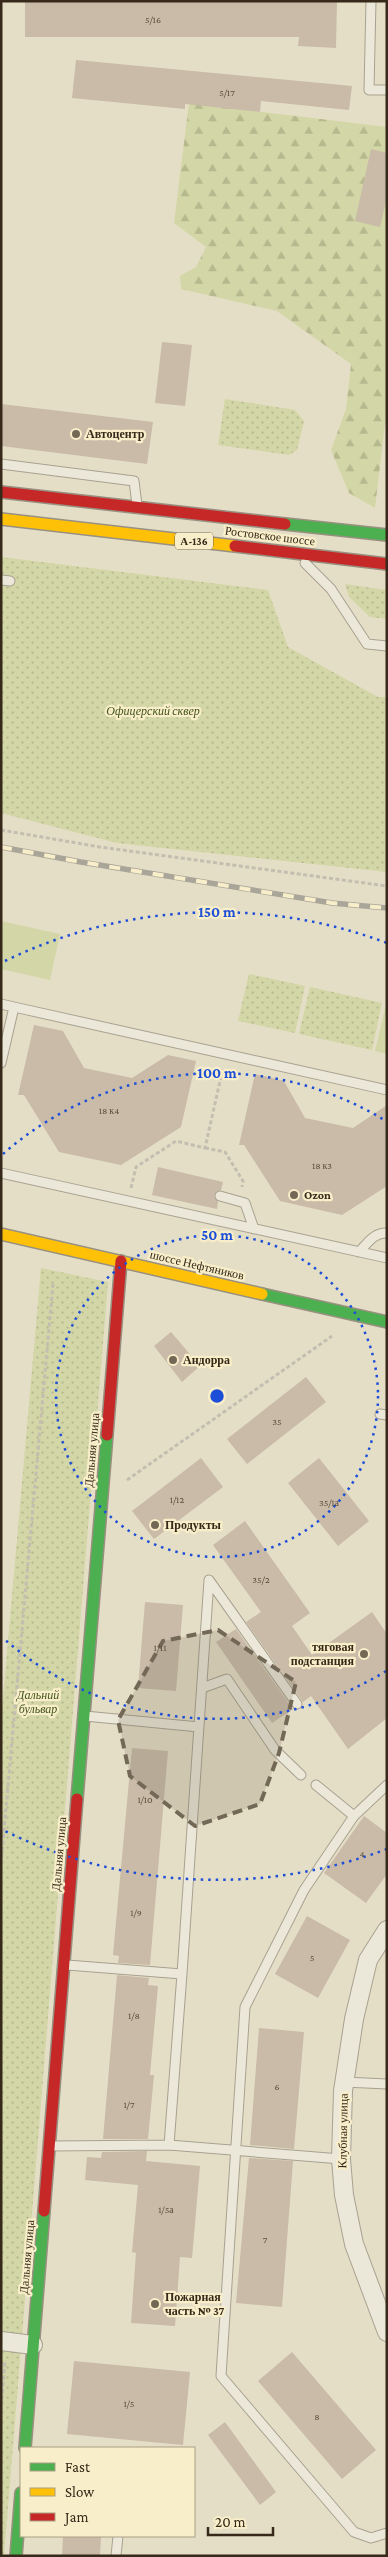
<svg xmlns="http://www.w3.org/2000/svg" width="388" height="2557" viewBox="0 0 388 2557" font-family="'Crimson Pro',serif">
	<defs>
		<pattern id="green-dots" width="8" height="8" patternUnits="userSpaceOnUse" patternTransform="scale(1.25)"><rect width="8" height="8" fill="#d3d6a6"/><path d="M2 2h.1M6 6h.1" fill="none" stroke="#b6b88e" stroke-width="1.8" stroke-linecap="round"/></pattern>
		<pattern id="forest-firs" width="22" height="20" patternUnits="userSpaceOnUse" patternTransform="scale(1.25)"><rect width="22" height="20" fill="#d3d6a6"/><path d="M5 1l3.5 6h-7zM16 11l3.5 6h-7z" fill="#b6b88e"/></pattern>
	</defs>
	<rect width="100%" height="100%" fill="#e5dec6"/>
	<!-- green -->
	<path fill="url(#green-dots)" d="M225,399L295,410L304,421L297,450L289,455L218,445Z
		M1,557L268,590L288,647L378,697H387V872L117,843L1,813Z
		M345,584L387,590V619L370,617L349,597Z
		M249,974L305,986L295,1033L238,1021Z
		M310,987L382,1003L372,1050L299,1034Z
		M41,1268L108,1282L4,2556H1V1720Z"/>
	<!-- forest -->
	<path fill="url(#forest-firs)" d="M189,103L387,127V407L375,508L349,493L331,450L346,409L351,364L277,311L181,289L180,276L196,267L206,247L174,223Z"/>
	<!-- pitch -->
	<path fill="#d3d6a6" d="M1,921L60,934L50,980L1,969Z
		M386,1004H387V1054L375,1051Z"/>
	<!-- building -->
	<path fill="#c9bba7" d="M25,1H337L336,48L298,46L299,37H25Z
		M76,60L352,86L349,110L261,101L260,112L185,104V109L72,98Z
		M371,149L387,153V197L380,227L355,221Z
		M162,342L192,345L185,406L155,403Z
		M1,404L153,422L147,464L1,446Z
		M34,1025L63,1031L84,1068L132,1078L168,1055L196,1061L181,1127L121,1165L59,1152L24,1095H18Z
		M255,1074L284,1081L305,1118L353,1128L387,1105V1186L342,1215L280,1201L244,1145H239Z
		M158,1167L223,1182L221,1190L214,1195L218,1202L217,1209L152,1195Z
		M171,1332L200,1366L182,1382L154,1346Z
		M306,1377L326,1402L247,1464L227,1439Z
		M201,1458L223,1487L154,1539L132,1511Z
		M319,1458L369,1521L338,1546L288,1483Z
		M245,1521L310,1613L292,1626L312,1655L372,1612L387,1634V1718L348,1749L311,1696L303,1702L246,1622L261,1612L213,1545Z
		M145,1602L183,1605L176,1691L138,1688Z
		M236,1629L293,1709L272,1723L216,1642Z
		M132,1748L168,1751L150,1965L118,1963L119,1956L113,1955Z
		M364,1816L387,1833V1874L366,1903L324,1873Z
		M307,1916L350,1940L318,1998L275,1974Z
		M117,1975L149,1978L148,1985L158,1986L150,2075H154L148,2139H103Z
		M259,2028L304,2032L294,2149L250,2145Z
		M147,2151L146,2161L200,2166L192,2258L180,2257L175,2326L131,2323L136,2253L132,2252L138,2185L85,2180L87,2157L101,2158L102,2152Z
		M249,2158L293,2161L282,2307L236,2303Z
		M292,2352L376,2450L342,2479L258,2381Z
		M74,2361L190,2372L183,2445L67,2434Z
		M225,2422L276,2492L260,2505L208,2435Z
		M63,2536H101L100,2556H62Z"/>
	<g fill="none" stroke-linecap="round" stroke-linejoin="round">
		<defs>
			<path id="lane" d="M371,1L369,90H387
				M1,464L134,481L137,505
				M305,563L331,589L367,644L387,646
				M1,580L10,581
				M1,1004L14,1007
				M1,1063L14,1007L387,1090
				M1,1173L387,1258
				M220,1196L245,1203L254,1229
				M359,1252C367,1244 374,1232 387,1233
				M380,1414L387,1415
				M202,1688L227,1679L275,1750L301,1775
				M85,1716L199,1727
				M316,1785L354,1816
				M387,1785L354,1816L304,1890L245,2007L221,2376L354,2532L371,2538L387,2533
				M67,1965L182,1974L209,1580L297,1704
				M344,2082L387,2084
				M169,2145L182,1974
				M52,2146L169,2145L341,2159
				M116,2556L118,2536"/>
			<path id="street" d="M387,1930L368,1960L354,2019L343,2091L341,2159L344,2195L354,2244L387,2332
				M1,2341L33,2345"/>
			<path id="fast" d="M285,524L387,535
				M262,1294L387,1322
				M77,1799L107,1435
				M25,2448L44,2211
				M16,2556L21,2493"/>
			<path id="slow" d="M1,519L235,546
				M1,1234L262,1294"/>
			<path id="jam" d="M1,492L285,524
				M235,546L387,564
				M107,1435L121,1261
				M44,2211L77,1799"/>
		</defs>
		<!-- lane casing -->
		<use href="#lane" stroke="#a8a190" stroke-width="11"/>
		<!-- street casing -->
		<use href="#street" stroke="#a8a190" stroke-width="20"/>
		<!-- fast casing -->
		<use href="#fast" stroke="#989080" stroke-width="14"/>
		<!-- slow casing -->
		<use href="#slow" stroke="#989080" stroke-width="14"/>
		<!-- jam casing -->
		<use href="#jam" stroke="#989080" stroke-width="14"/>
		<!-- path -->
		<path stroke="#c3beb0" stroke-width="3" stroke-dasharray="4 2.5" stroke-linecap="butt" d="M1,830L100,847L387,886
			M205,1148L225,1152L243,1181L242,1187
			M131,1188L136,1167L176,1141L205,1148L223,1068
			M127,1480L332,1336
			M1,1864L53,1284
			M1,2412L5,2360"/>
		<!-- lane -->
		<use href="#lane" stroke="#ebe7d9" stroke-width="9"/>
		<!-- street -->
		<use href="#street" stroke="#ebe7d9" stroke-width="18"/>
		<!-- fast -->
		<use href="#fast" stroke="#4caf50" stroke-width="11"/>
		<!-- slow -->
		<use href="#slow" stroke="#ffc107" stroke-width="11"/>
		<!-- jam -->
		<use href="#jam" stroke="#c62828" stroke-width="11"/>
		<defs>
			<path id="rail" d="M1,847L81,862L332,903L387,908"/>
		</defs>
		<!-- rail casing -->
		<use href="#rail" stroke="#aaa599" stroke-width="5.5"/>
		<!-- rail -->
		<use href="#rail" stroke="#f8eec9" stroke-width="4" stroke-dasharray="11" stroke-linecap="butt"/>
	</g>
	<!-- marked area -->
	<path fill="#736856" fill-opacity="0.2" stroke="#736856" stroke-width="4" stroke-dasharray="10 6" stroke-linejoin="round" d="M218,1630L296,1682L279,1753L260,1804L195,1826L130,1776L118,1720L163,1641Z"/>
	<!-- distance rings -->
	<g fill="none" stroke="#1d4ed8" stroke-width="2.5" stroke-dasharray="2.5 5">
		<circle cx="217" cy="1396" r="161"/>
		<path d="M386 1671A323 323 0 0 1 3 1638M3 1154A323 323 0 0 1 386 1121"/>
		<path d="M387 1849A484 484 0 0 1 5 1831M5 961A484 484 0 0 1 387 943"/>
	</g>
	<!-- markers -->
	<g fill="#736856" stroke="#f8eec9" stroke-width="2">
		<circle cx="76" cy="434" r="5"/>
		<circle cx="294" cy="1195" r="5"/>
		<circle cx="173" cy="1360" r="5"/>
		<circle cx="155" cy="1525" r="5"/>
		<circle cx="364" cy="1654" r="5"/>
		<circle cx="155" cy="2304" r="5"/>
	</g>
	<g text-anchor="middle" stroke-width="4.5" stroke-linejoin="round" paint-order="stroke">
		<!-- number labels -->
		<g font-size="10" fill="#5b4e3c">
			<text x="153" y="23">5/16</text>
			<text x="227" y="96">5/17</text>
			<text x="109" y="1114">18 к4</text>
			<text x="322" y="1169">18 к3</text>
			<text x="277" y="1425">35</text>
			<text x="177" y="1503">1/12</text>
			<text x="329" y="1506">35/1а</text>
			<text x="261" y="1583">35/2</text>
			<text x="160" y="1651">1/11</text>
			<text x="145" y="1803">1/10</text>
			<text x="362" y="1857">4</text>
			<text x="136" y="1916">1/9</text>
			<text x="312" y="1961">5</text>
			<text x="134" y="2019">1/8</text>
			<text x="277" y="2090">6</text>
			<text x="129" y="2108">1/7</text>
			<text x="166" y="2213">1/5а</text>
			<text x="265" y="2243">7</text>
			<text x="129" y="2407">1/5</text>
			<text x="317" y="2420">8</text>
		</g>
		<!-- shield labels -->
		<rect fill="#f8eec9" stroke="#70644e" stroke-width="1" x="175" y="532.5" width="38" height="17" rx="4"/>
		<g font-size="11" font-weight="bold" fill="#362919">
			<text x="194" y="545">А-136</text>
		</g>
		<!-- poi labels -->
		<g font-size="12" font-weight="bold" fill="#362919" stroke="#f8eec9" text-anchor="start">
			<text x="86" y="438">Автоцентр</text>
			<text x="304" y="1199">Ozon</text>
			<text x="183" y="1364">Андорра</text>
			<text x="165" y="1529">Продукты</text>
			<text x="354" y="1651" text-anchor="end">тяговая<tspan x="354" dy="14">подстанция</tspan></text>
			<text x="165" y="2301">Пожарная<tspan x="165" dy="14">часть № 37</tspan></text>
		</g>
		<!-- street labels -->
		<g font-size="12" fill="#362919" stroke="#f8eec9">
			<text transform="translate(270 536) rotate(7)" y="4">Ростовское шоссе</text>
			<text transform="translate(197 1265) rotate(13)" y="4">шоссе Нефтяников</text>
			<text transform="translate(92 1450) rotate(-85)" y="4">Дальняя улица</text>
			<text transform="translate(59 1854) rotate(-85)" y="4">Дальняя улица</text>
			<text transform="translate(343 2131) rotate(-89)" y="4">Клубная улица</text>
			<text transform="translate(27 2257) rotate(-85)" y="4">Дальняя улица</text>
		</g>
		<!-- park labels -->
		<g font-size="12" font-style="italic" fill="#43551e" stroke="#f8eec9">
			<text x="153" y="715">Офицерский сквер</text>
			<text x="38" y="1699">Дальний<tspan x="38" dy="14">бульвар</tspan></text>
		</g>
	</g>
	<circle cx="217" cy="1396" r="8" fill="#1d4ed8" stroke="#f8eec9" stroke-width="2.5"/>
	<g font-size="15" text-anchor="middle" font-weight="bold" fill="#1d4ed8" stroke="#f8eec9" stroke-width="4.5" stroke-linejoin="round" paint-order="stroke">
		<text x="217" y="917">150 m</text>
		<text x="217" y="1078">100 m</text>
		<text x="217" y="1240">50 m</text>
	</g>
	<!-- border -->
	<rect width="388" height="2557" fill="none" stroke="#362919" stroke-width="5"/>
	<!-- legend -->
	<rect x="20" y="2447" width="175" height="90" fill="#f8eec9" stroke="#aa9f83"/>
	<rect x="30" y="2463" width="25" height="8" fill="#4caf50" stroke="#aa9f83"/>
	<text x="65" y="2472" font-size="15" fill="#362919">Fast</text>
	<rect x="30" y="2488" width="25" height="8" fill="#ffc107" stroke="#aa9f83"/>
	<text x="65" y="2497" font-size="15" fill="#362919">Slow</text>
	<rect x="30" y="2513" width="25" height="8" fill="#c62828" stroke="#aa9f83"/>
	<text x="65" y="2522" font-size="15" fill="#362919">Jam</text>
	<!-- scale -->
	<path d="M208 2527v8h65v-8" fill="none" stroke="#362919" stroke-width="2.5"/>
	<text x="215" y="2527" font-size="15" fill="#362919" stroke="#f8eec9" stroke-width="4" paint-order="stroke">20 m</text>
</svg>
